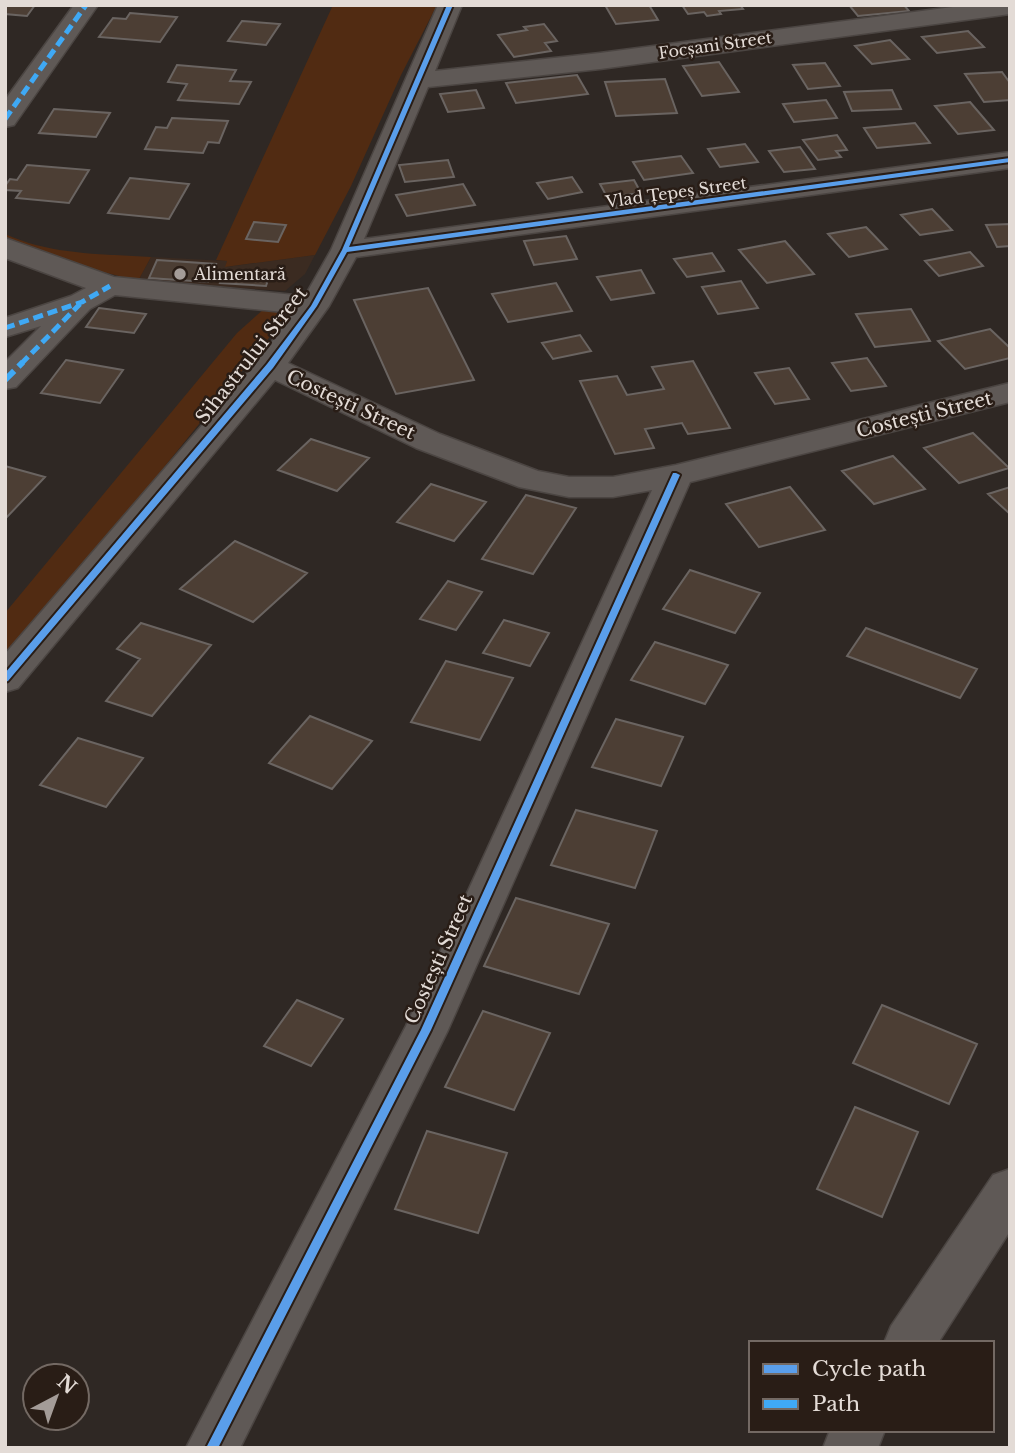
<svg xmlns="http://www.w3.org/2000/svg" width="1015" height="1453" viewBox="0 0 1015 1453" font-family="'Libre Baskerville',serif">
	<rect width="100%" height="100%" fill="#2f2824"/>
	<!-- built -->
	<path fill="#3b2b21" d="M315,255L305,274L285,291L138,281L151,257L227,261L226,267Z"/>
	<!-- green -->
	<path fill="#512b12" d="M333,5H437L401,75L351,186L315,255L225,267L227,261L216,260Z
		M5,234C51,255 102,254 151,257L138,281L34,254L5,241Z
		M265,308L280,312L285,318L84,566L5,657V613L237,333Z"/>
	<!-- building -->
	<path fill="#4c3e34" stroke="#6a6461" stroke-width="2" d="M5,5H35L27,16L5,14Z
		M605,5H649L658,20L616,24Z
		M682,5H740L743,9L719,11L721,14L707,16L704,12L688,14Z
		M849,5H904L909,11L858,16Z
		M130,13L177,17L160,42L99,37L113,18L126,19Z
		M242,21L280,24L266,45L228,41Z
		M544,24L557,41L545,43L551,51L514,57L498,35L527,30L524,27Z
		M968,31L984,47L937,53L922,37Z
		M890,40L909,59L872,64L855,46Z
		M719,62L739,92L702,96L683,66Z
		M825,63L840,86L808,89L793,65Z
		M177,65L236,70L230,81L251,82L239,104L178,100L187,84L168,82Z
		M1002,72L1010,83V100L984,102L965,74Z
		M577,75L588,94L516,103L506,83Z
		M665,79L677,113L616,116L605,82Z
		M476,90L484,108L448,112L440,94Z
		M892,90L901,109L852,111L844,92Z
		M826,100L837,118L794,122L783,104Z
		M970,102L994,130L958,134L935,106Z
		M54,109L110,113L96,137L39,133Z
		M172,118L228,121L219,143L208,142L203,153L145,149L156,127L167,128Z
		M915,123L930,143L877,148L864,128Z
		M837,135L847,150L836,151L841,157L818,160L803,140Z
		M745,144L758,162L720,167L708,149Z
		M800,147L815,169L784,172L769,151Z
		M681,156L693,173L644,180L633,162Z
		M448,160L454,177L405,182L399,165Z
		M27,165L89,170L69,203L16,198L21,191L5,190V186L10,179L17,180Z
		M572,177L582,192L548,199L537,183Z
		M130,178L189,184L169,219L108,213Z
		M634,180L641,193L607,197L600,184Z
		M463,184L475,205L407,216L396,195Z
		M932,209L952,230L920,235L901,215Z
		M254,222L286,225L278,242L246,239Z
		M1010,224V246L997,247L986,225Z
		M866,227L887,249L849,257L828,234Z
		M566,236L577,259L534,265L524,241Z
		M785,241L814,274L767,283L739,250Z
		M970,252L983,266L939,276L925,261Z
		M712,253L724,271L687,277L674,259Z
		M157,260L216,264L208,282L149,278Z
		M641,270L654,293L611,300L597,277Z
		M225,271L270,274L266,286L220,283Z
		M741,281L758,308L718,314L702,287Z
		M556,283L572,311L508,322L492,294Z
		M428,288L474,380L396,394L354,300Z
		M99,308L146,314L134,333L86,327Z
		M911,309L930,341L875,347L856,314Z
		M990,329L1010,348V358L965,369L938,341Z
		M580,335L591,351L553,359L542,343Z
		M867,358L886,386L851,391L832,363Z
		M66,360L123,370L100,403L41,393Z
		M693,361L730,428L688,434L682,423L645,429L654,448L615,454L580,381L617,376L627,395L664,389L652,367Z
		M789,368L809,399L775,404L755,373Z
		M973,433L1009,468L959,483L924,448Z
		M311,439L369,458L337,491L278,470Z
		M893,456L925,489L874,504L842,471Z
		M5,466L45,477L6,518H5Z
		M431,484L486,502L454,541L397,522Z
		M790,487L825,530L759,547L726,504Z
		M1010,487V514L988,494Z
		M526,495L576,508L533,574L482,559Z
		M235,541L307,573L253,622L180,589Z
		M690,570L760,593L735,633L663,609Z
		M448,581L482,592L456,630L420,619Z
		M504,620L549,633L530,666L483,653Z
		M141,623L211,645L152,716L106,701L140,659L117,649Z
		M866,628L977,669L960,698L847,656Z
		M655,642L728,665L705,704L631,680Z
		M446,661L513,678L480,740L411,722Z
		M310,716L372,741L332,789L269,763Z
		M616,719L683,737L661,786L592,767Z
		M78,738L143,758L106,807L40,785Z
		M576,810L657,831L635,888L551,865Z
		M516,898L609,924L579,994L484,966Z
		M297,1000L343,1019L311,1066L264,1046Z
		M882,1005L977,1044L949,1104L853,1063Z
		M483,1011L550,1033L514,1110L445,1087Z
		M855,1107L918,1132L882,1217L817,1189Z
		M427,1131L507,1153L478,1233L395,1209Z"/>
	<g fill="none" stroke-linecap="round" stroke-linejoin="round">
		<defs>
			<path id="minor" d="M74,5H98L14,125L5,127V100Z
				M438,5H462L435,71L600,53L968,5H1010V14L600,69L428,87L364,239L1010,152V168L356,257L329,306L288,363L440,434L538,471L569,477H613L676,465L1010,383V402L690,482L448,1030L240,1448H186L406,1026L652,490L613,497H569L519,487L416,448L275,380L18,688L5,692V654L259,359L293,313L115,295L90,309L16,387L5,389V362L41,326L5,337V318L71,296L86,288L5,258V238L114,277L305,296L331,250Z
				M1010,1169V1231L938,1343H884L891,1326L993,1175Z
				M830,1430H885L878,1448H823Z"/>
		</defs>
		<!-- minor casing -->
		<use href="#minor" stroke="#4b4542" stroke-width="3"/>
		<!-- minor -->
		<use href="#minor" fill="#5f5956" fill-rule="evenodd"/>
		<!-- quiet-far1 -->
		<path stroke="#3fa9f5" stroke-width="5" stroke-dasharray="10 5" stroke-linecap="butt" d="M5,119L86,5
			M5,328L82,302L110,286
			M21,364L80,304"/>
		<!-- quiet -->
		<path stroke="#3fa9f5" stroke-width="6" stroke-dasharray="13 6" stroke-linecap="butt" d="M5,380L23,362"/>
		<defs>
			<path id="cycleway" d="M447,5H453L349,247L1010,158V162L347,252L317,306L273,368L8,681L5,682V673L267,364L311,306L342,250Z
				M673,473H676L680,475L431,1030L218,1448H206L421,1030Z"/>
		</defs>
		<!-- cycleway casing -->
		<use href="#cycleway" stroke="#291d16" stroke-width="4"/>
		<!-- cycleway -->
		<use href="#cycleway" fill="#5a9eea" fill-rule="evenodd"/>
	</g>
	<!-- markers -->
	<circle fill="#a49c98" stroke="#291d16" stroke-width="2.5" cx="180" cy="274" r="7"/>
	<g text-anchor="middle" stroke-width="5" stroke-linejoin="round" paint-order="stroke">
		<!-- far-street labels -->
		<g font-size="16" fill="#e3dbd6" stroke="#291d16">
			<text transform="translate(715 45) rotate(-8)" y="6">Focșani Street</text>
			<text transform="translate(676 192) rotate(-8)" y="6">Vlad Țepeș Street</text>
		</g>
		<!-- far-poi labels -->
		<g font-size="16" fill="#e3dbd6" stroke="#291d16" text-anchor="start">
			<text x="194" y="280">Alimentară</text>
		</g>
		<!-- street labels -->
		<g font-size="19" fill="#e3dbd6" stroke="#291d16">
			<text transform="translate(251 355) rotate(-52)" y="7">Sihastrului Street</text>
			<text transform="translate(351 404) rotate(25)" y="7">Costești Street</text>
			<text transform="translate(924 414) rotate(-14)" y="7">Costești Street</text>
			<text transform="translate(438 959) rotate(-66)" y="7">Costești Street</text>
		</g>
	</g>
	<!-- border -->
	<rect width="1015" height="1453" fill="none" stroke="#e3dbd6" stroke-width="14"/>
	<!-- legend -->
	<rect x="749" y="1341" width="245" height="91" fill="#291d16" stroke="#736963" stroke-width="2"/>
	<rect x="763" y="1364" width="35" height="10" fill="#5a9eea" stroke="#736963" stroke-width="2"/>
	<text x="812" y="1376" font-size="21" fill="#e3dbd6">Cycle path</text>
	<rect x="763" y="1399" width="35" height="10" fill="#3fa9f5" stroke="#736963" stroke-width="2"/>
	<text x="812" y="1411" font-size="21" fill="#e3dbd6">Path</text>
	<!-- north arrow -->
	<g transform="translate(56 1397) rotate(41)"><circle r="33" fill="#291d16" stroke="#736963" stroke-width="2"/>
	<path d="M0-5L12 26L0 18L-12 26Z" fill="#a49c98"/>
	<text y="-10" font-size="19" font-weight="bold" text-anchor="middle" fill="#e3dbd6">N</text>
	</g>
</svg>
